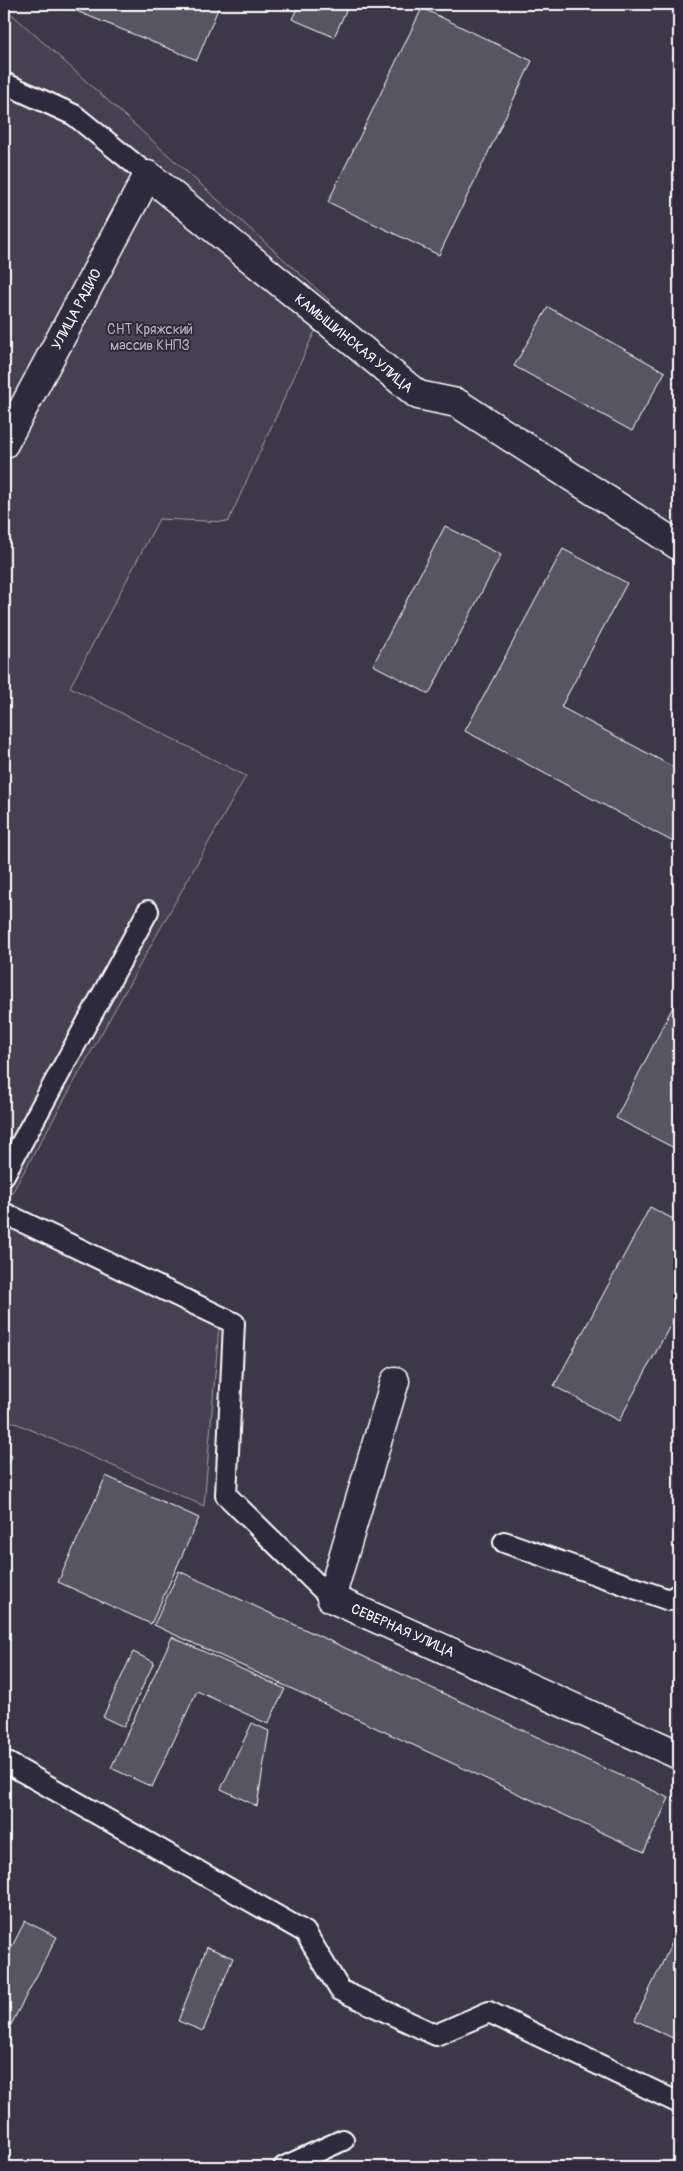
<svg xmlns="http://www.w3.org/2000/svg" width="683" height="2171" viewBox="0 0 683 2171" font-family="Pangolin,sans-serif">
	<rect width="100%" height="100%" fill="#2f2a3d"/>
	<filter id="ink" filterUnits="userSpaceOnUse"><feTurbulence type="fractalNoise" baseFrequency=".02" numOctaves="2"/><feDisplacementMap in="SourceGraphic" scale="10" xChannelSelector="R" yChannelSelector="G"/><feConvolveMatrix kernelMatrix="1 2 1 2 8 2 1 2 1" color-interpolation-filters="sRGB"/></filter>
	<g filter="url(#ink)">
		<!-- built -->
		<path fill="#3c3749" d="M4,4H679V2167H4V1418L203,1506L4,1222V1207L246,777L70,687L159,519L329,300L4,7Z"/>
		<!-- green -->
		<path fill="#464152" stroke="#a2a0a8" d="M4,7L329,300L228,522L159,519L70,687L246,776L4,1207Z
			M4,1222L219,1327L204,1506L4,1418Z"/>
		<!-- building -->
		<path fill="#595564" stroke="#fff" d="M59,4H220L197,60Z
			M299,4H349L334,37L292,19Z
			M422,8L532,61L439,255L328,202Z
			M548,307L665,372L632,431L514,366Z
			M445,526L501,555L429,694L373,665Z
			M563,549L627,583L561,707L679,770V845L465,731Z
			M679,995V1143L676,1149L616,1118Z
			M650,1207L679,1222V1309L619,1421L554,1386Z
			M4,1452L12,1456L4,1474Z
			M106,1476L199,1518L151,1624L58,1582Z
			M179,1571L669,1798L644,1852L154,1625Z
			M172,1637L285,1689L268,1724L197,1691L152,1787L111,1768Z
			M133,1652L154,1662L124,1727L103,1717Z
			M252,1723L269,1731L257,1806L221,1789Z
			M25,1921L57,1937L4,2038V1962Z
			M679,1928V2041L635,2020Z
			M207,1947L233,1958L203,2031L178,2021Z"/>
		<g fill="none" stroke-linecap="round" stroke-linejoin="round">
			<defs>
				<path id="service" d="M4,83L74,115L148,175
					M4,1175L148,911
					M4,1213L234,1323L226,1495L331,1598
					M504,1542L669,1600L679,1594
					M4,1761L305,1932L340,1990L436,2035L489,2012L679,2103
					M284,2167L343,2140"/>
				<path id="minor" d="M4,444L148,175L418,395L457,403L679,546
					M395,1381L331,1598L679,1755"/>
			</defs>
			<!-- service casing -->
			<use href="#service" stroke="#fff" stroke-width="24"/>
			<!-- minor casing -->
			<use href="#minor" stroke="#fff" stroke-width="31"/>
			<!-- service -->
			<use href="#service" stroke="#2f2a3d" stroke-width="20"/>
			<!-- minor -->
			<use href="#minor" stroke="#2f2a3d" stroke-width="28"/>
		</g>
	</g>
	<g text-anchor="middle" stroke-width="4" stroke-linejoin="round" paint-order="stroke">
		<!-- street labels -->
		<g font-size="14" fill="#fff" stroke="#2f2a3d">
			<text transform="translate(76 309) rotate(-62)" y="5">УЛИЦА РАДИО</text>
			<text transform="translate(354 343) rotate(39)" y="5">КАМЫШИНСКАЯ УЛИЦА</text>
			<text transform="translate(403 1630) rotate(24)" y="5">СЕВЕРНАЯ УЛИЦА</text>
		</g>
		<!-- park labels -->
		<g font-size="14" fill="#b5b3ba" stroke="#2f2a3d">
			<text x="150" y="334">СНТ Кряжский<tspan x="150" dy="16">массив КНПЗ</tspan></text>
		</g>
	</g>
	<!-- margin -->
	<rect width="683" height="2171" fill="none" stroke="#2f2a3d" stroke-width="20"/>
	<rect x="10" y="10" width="663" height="2151" fill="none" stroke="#fff" stroke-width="2" filter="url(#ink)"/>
</svg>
